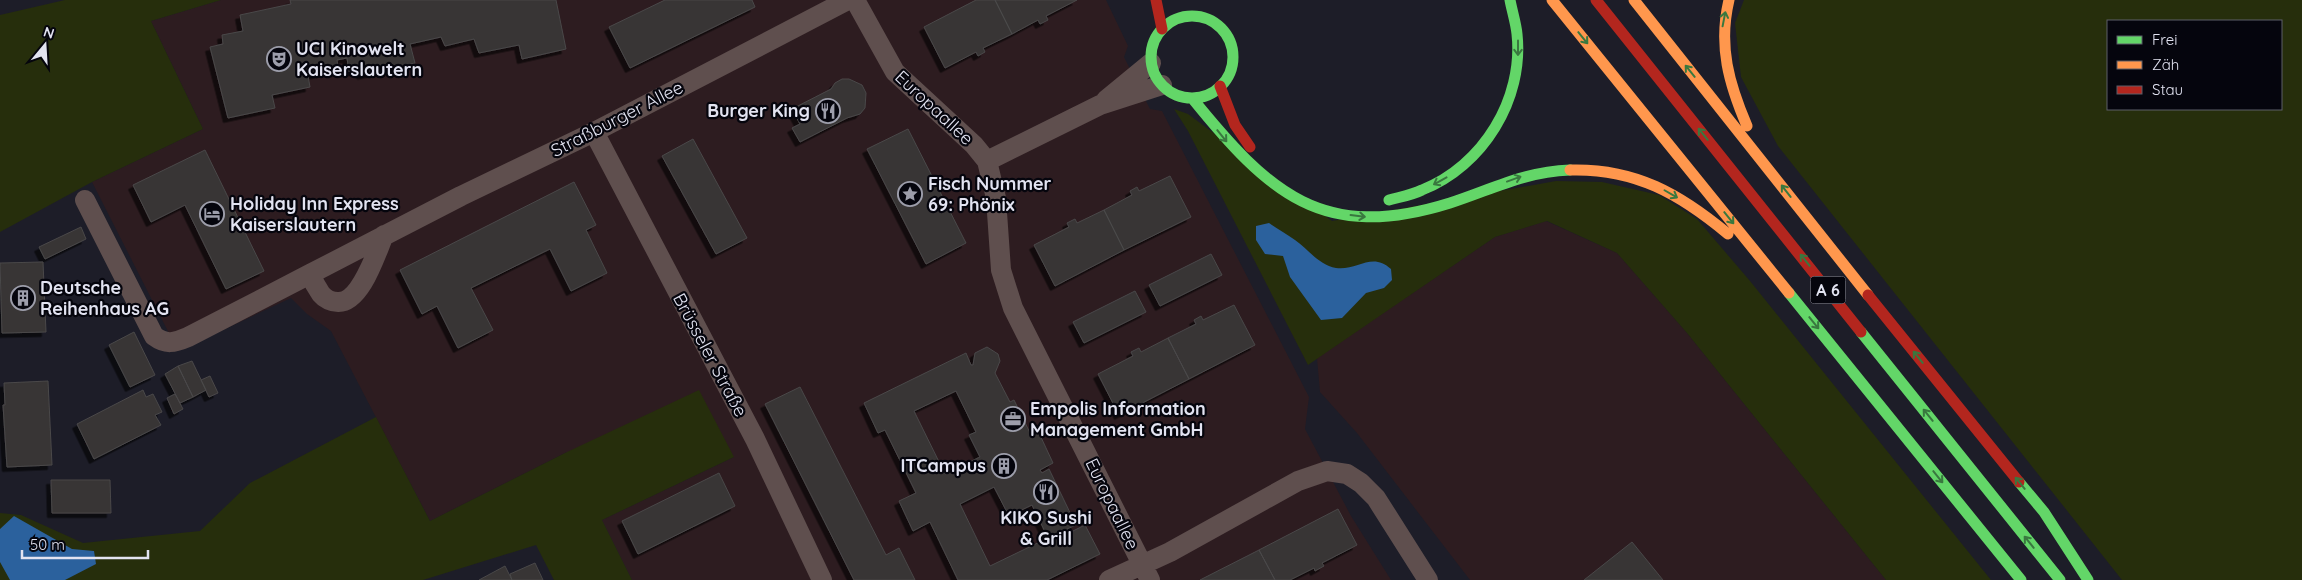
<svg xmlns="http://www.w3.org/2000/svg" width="2302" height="580" viewBox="0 0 2302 580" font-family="Quicksand,sans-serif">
	<defs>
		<filter id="shadow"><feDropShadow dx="-4.5" dy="4.5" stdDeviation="0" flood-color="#0009"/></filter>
	</defs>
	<rect width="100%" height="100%" fill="#1d1d28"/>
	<!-- commercial -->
	<path fill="#2d1c20" d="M221,0H1106L1128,46L1124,57L1150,109L1162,111L1309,397L1305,429L1351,516L1391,580H632L602,520L734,457L567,452L430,521L331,331L307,314L291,298L178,351L92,182L203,129L151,21Z
		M1546,221L1617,253L1687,333L1886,580H1470L1357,433L1320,392L1317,358L1495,237Z"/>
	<!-- green -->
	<path fill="#262e0c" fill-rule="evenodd" d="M65,0H221L151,21L203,129L92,182L0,232V15Z
		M1744,0H2302V580H2122L1778,146L1741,77L1735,23ZM2108,21H2281V109H2108Z
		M1174,109L1188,114L1332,221L1556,181L1602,182L1659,195L1697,219L1750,281L1991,580H1886L1687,333L1617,253L1547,221L1495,237L1308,365L1188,131Z
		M699,390L734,457L602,520L632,580H554L536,545L423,580H0V513L21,515L83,543L200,531L250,483L376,417L430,521L567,452Z"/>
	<!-- water -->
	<path fill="#2b619d" d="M1269,223C1278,229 1287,234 1295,240C1309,250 1319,265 1336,268C1357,271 1372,251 1391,269L1392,280L1384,288L1366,293L1342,318L1321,320L1290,277L1283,256L1265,254L1256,240V226Z
		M14,516L72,549L94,551L96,564L65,580H10L0,562V529Z"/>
	<!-- building -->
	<path fill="#373535" stroke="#4a4849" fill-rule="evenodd" filter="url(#shadow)" d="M290,0H556L566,49L522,59L519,45L479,53L474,39L445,46L441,37L410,44L415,63L388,69L362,75L359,70L349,72L347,58L337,60L338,69L308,76L310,87L272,95L275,108L228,118L210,47L223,44L222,35L243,31L240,15L291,4Z
		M665,0H752L755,7L630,68L609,27Z
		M976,0H995L1012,34L983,48L985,52L978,56L976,52L945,68L924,27Z
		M995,0H1077L1046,16L1048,20L1040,24L1038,20L1012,34Z
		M842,79H849L862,85L866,93L865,108L860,114L847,118L800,142L792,128L800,124L792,109L831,89L835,83Z
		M908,129L966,243L926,264L867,149Z
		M693,139L747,238L716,254L662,156Z
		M205,150L264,271L226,289L185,205L151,222L133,185Z
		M1170,176L1191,217L1124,250L1104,210L1132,195L1130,191L1137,187L1139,191Z
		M574,182L596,225L586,230L607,273L571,291L550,249L471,288L493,330L458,348L437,306L422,314L400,270Z
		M1104,210L1124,250L1055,286L1034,245L1069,227L1067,223L1075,219L1077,223Z
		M81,227L86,239L45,259L39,247Z
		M1211,254L1222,275L1160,306L1149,285Z
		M43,262L46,332L2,333L0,263Z
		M1135,291L1146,312L1084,343L1073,322Z
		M1234,305L1255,345L1189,379L1168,338L1196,324L1194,320L1201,316L1203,320Z
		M134,332L155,375L130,387L109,345Z
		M1168,338L1189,379L1119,415L1098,374L1133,356L1131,352L1139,348L1141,352Z
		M987,347L998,354L1000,361L995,373L1010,402L1014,400L1032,437L1039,433L1053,463L1040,470L1042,473L1049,469L1076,525L1067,529L1069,533L1085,525L1100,554L1047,580H958L930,522L913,531L899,501L916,493L885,430L878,433L864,403L966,353L971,365H973L975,353ZM956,391L976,432L969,435L980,457L945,474L914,411ZM994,487L1009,516L1032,505L1048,538L990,566L960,504Z
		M192,361L206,390L193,397L178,366Z
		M178,366L193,397L180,403L165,374Z
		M210,376L218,393L209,397L201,380Z
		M48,381L52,465L7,467L3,405H5L4,383Z
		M800,387L886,555L899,548L915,580H854L765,404Z
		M143,390L146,397L153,394L162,412L155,415L161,425L94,459L77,424Z
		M175,394L183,409L174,414L167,398Z
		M719,473L735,506L638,554L622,521Z
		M51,480H110L111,513H52Z
		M1338,509L1357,545L1322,563L1324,566L1315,571L1314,568L1290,580H1275L1259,550Z
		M1632,542L1663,580H1584Z
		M1259,550L1275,580H1200Z
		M535,563L543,580H512L510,574Z
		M505,566L512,580H479Z"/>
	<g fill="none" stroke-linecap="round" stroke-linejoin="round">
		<!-- street -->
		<path stroke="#5f4f4e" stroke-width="20" d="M855,0L895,72L974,145L987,161L996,198L1001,270L1013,308L1150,580
			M1106,100L1151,63
			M594,132L755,439L822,580
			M987,161L1100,105L1162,85
			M85,200L154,336C166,345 174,343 188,337L310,274
			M384,235C376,253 361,303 338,302C332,302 325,299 321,294C317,288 313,281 310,274L461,196L594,132L848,0
			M1109,580L1170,552L1298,481L1327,471L1347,474L1361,483L1376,498L1428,580"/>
		<!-- fast -->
		<path stroke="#63d668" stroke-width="11" d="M1151 57a41 41 0 1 1 82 0a41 41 0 1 1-82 0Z
			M1192,98C1269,193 1322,243 1450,203C1493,189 1523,172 1570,170
			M1389,200C1400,197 1412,195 1422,190C1483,166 1524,99 1517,34C1516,23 1512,11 1510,0
			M1789,293L2021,580
			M1861,332L2060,580
			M2019,482L2044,512L2088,580"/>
		<!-- slow -->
		<path stroke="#ff974d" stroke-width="11" d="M1552,0L1789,293
			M1634,0L1868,295
			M1729,0C1718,46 1729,84 1747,126
			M1570,170C1635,168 1680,194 1728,234"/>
		<!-- jam -->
		<path stroke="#b3261e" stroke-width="11" d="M1156,0L1162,29
			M1596,0L1861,332
			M1220,86L1235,125L1250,147
			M1868,295L2019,482"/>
	</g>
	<!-- one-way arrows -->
	<defs><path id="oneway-shaft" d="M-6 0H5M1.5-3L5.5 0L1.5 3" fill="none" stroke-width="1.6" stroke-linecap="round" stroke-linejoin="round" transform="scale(1.25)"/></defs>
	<g stroke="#39783f">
		<use href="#oneway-shaft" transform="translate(1724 19) rotate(-79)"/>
		<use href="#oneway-shaft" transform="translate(1583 38) rotate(51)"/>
		<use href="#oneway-shaft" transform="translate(1518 48) rotate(90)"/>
		<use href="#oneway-shaft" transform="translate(1690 71) rotate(-129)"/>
		<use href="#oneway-shaft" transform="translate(1703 134) rotate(-129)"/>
		<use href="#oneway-shaft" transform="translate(1222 136) rotate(51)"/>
		<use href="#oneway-shaft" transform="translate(1514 179) rotate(-20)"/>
		<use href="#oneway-shaft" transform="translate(1440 181) rotate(151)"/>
		<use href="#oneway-shaft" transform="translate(1786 191) rotate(-128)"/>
		<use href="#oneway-shaft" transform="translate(1671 194) rotate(30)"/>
		<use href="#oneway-shaft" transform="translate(1358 216) rotate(7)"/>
		<use href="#oneway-shaft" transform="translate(1729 218) rotate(51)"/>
		<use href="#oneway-shaft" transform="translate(1805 260) rotate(-129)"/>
		<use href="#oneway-shaft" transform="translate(1814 323) rotate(51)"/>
		<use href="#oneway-shaft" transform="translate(1918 357) rotate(-129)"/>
		<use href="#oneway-shaft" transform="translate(1928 415) rotate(-129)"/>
		<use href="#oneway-shaft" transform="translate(1938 477) rotate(51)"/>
		<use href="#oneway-shaft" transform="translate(2020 483) rotate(-129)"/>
		<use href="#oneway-shaft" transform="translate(2029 542) rotate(-129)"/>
	</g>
	<!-- icons -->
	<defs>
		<symbol id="theatre-ring" viewBox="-11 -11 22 22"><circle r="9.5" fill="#05050d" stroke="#9d9eab" stroke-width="1.5"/><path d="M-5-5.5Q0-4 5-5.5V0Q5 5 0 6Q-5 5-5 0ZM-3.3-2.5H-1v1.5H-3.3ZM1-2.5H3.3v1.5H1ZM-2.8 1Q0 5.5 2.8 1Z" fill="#9d9eab"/></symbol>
		<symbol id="restaurant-ring" viewBox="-11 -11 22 22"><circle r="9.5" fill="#05050d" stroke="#9d9eab" stroke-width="1.5"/><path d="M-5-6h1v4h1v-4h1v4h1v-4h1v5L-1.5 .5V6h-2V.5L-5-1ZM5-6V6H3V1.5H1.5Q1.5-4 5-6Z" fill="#9d9eab"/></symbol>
		<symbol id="sight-ring" viewBox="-11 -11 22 22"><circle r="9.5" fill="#05050d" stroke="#9d9eab" stroke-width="1.5"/><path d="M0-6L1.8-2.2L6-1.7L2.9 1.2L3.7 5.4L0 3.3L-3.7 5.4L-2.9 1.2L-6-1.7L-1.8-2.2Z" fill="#9d9eab"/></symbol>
		<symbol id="hotel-ring" viewBox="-11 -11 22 22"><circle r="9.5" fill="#05050d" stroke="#9d9eab" stroke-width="1.5"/><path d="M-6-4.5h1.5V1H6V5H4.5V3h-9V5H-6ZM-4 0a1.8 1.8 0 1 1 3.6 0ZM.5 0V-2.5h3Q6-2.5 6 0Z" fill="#9d9eab"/></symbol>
		<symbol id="building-ring" viewBox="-11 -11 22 22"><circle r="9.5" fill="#05050d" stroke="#9d9eab" stroke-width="1.5"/><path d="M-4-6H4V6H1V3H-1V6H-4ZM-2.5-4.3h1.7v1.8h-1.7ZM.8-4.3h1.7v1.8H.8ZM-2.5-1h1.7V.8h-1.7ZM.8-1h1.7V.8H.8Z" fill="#9d9eab"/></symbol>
		<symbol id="office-ring" viewBox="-11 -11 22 22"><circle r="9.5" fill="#05050d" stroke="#9d9eab" stroke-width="1.5"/><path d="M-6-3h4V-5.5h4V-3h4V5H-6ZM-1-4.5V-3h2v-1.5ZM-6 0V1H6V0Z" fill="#9d9eab"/></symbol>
	</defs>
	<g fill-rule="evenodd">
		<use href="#theatre-ring" x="265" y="45" width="28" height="28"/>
		<use href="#restaurant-ring" x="814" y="97" width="28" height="28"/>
		<use href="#sight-ring" x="896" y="180" width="28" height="28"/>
		<use href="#hotel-ring" x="198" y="200" width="28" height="28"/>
		<use href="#building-ring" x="9" y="284" width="28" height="28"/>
		<use href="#office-ring" x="999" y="405" width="28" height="28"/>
		<use href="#building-ring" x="990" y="452" width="28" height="28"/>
		<use href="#restaurant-ring" x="1032" y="478" width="28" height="28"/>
	</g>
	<g text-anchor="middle" stroke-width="4.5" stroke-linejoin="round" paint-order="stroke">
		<!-- shield labels -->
		<rect fill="#05050d" stroke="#a0a0ad" stroke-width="1" x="1810.5" y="276.5" width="35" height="27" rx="4"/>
		<g font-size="16" font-weight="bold" fill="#e2e3f1">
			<text x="1828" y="296">A 6</text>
		</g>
		<!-- poi labels -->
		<g font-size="18" font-weight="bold" fill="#e2e3f1" stroke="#05050d" text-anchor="start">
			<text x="296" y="55">UCI Kinowelt<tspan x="296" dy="21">Kaiserslautern</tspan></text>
			<text x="810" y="117" text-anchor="end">Burger King</text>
			<text x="928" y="190">Fisch Nummer<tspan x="928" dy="21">69: Phönix</tspan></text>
			<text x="230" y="210">Holiday Inn Express<tspan x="230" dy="21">Kaiserslautern</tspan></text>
			<text x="40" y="294">Deutsche<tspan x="40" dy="21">Reihenhaus AG</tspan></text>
			<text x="1030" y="415">Empolis Information<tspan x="1030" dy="21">Management GmbH</tspan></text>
			<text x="986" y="472" text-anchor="end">ITCampus</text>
			<text x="1046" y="524" text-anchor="middle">KIKO Sushi<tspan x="1046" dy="21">&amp; Grill</tspan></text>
		</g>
		<!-- street labels -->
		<g font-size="18" fill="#e2e3f1" stroke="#05050d">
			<text transform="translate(934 108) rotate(43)" y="6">Europaallee</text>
			<text transform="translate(617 119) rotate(-27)" y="6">Straßburger Allee</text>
			<text transform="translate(710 355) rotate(62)" y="6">Brüsseler Straße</text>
			<text transform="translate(1112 504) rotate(64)" y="6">Europaallee</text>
		</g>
	</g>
	<!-- legend -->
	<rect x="2107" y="20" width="175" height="90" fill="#05050d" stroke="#5d5e68"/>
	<rect x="2117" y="36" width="25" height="8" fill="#63d668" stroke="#5d5e68"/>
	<text x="2152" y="45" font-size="15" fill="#e2e3f1">Frei</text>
	<rect x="2117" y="61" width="25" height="8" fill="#ff974d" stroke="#5d5e68"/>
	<text x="2152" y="70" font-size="15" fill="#e2e3f1">Zäh</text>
	<rect x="2117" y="86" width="25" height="8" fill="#b3261e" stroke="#5d5e68"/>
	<text x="2152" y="95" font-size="15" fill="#e2e3f1">Stau</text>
	<!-- north arrow -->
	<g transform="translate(45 45) rotate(18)" stroke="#05050d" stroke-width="4" paint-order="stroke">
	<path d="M0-4L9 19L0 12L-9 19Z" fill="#e2e3f1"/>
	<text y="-8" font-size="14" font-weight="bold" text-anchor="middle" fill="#e2e3f1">N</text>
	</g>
	<!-- scale -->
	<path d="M22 550v8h126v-8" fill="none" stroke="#e2e3f1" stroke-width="2.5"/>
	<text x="30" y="550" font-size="15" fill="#e2e3f1" stroke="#05050d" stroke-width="4" paint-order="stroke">50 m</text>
</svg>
